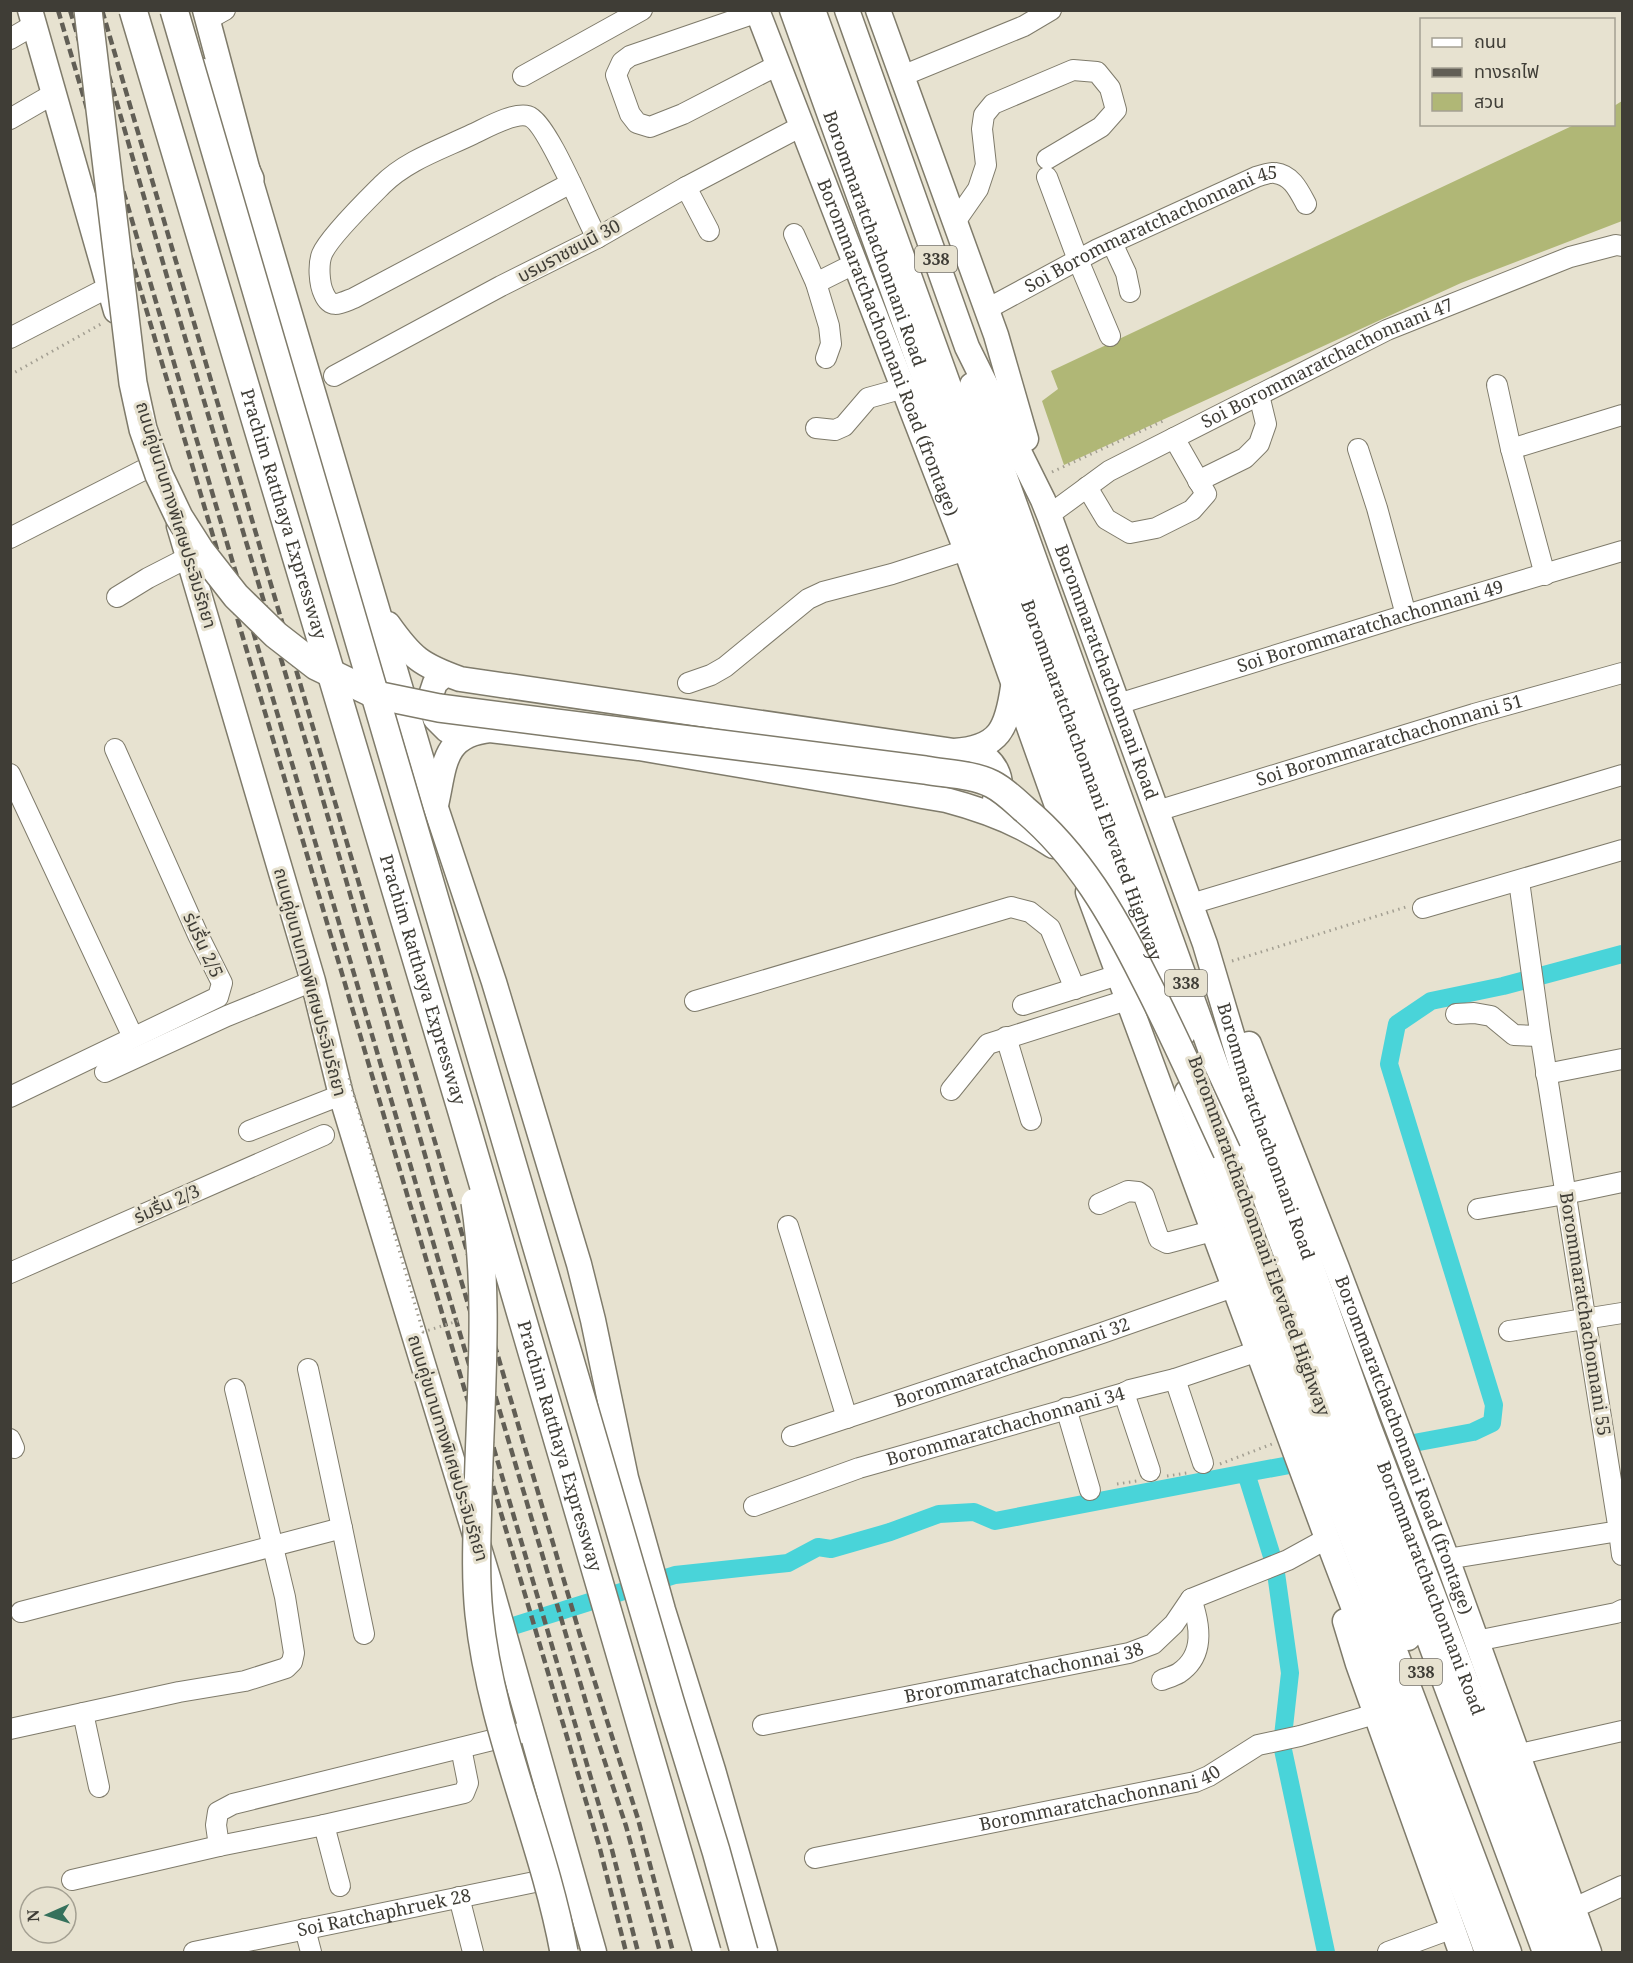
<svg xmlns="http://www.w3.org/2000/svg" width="1633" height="1963" viewBox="0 0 1633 1963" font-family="'Noto Serif','Noto Sans Thai',serif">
	<rect width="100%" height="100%" fill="#e7e2d0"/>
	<!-- green -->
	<path fill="#b0b776" d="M1622,101V221L1461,283L1064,465L1042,401L1058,389L1051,371L1574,125L1614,124V106Z"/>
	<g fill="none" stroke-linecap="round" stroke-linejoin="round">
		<!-- canal -->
		<path stroke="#49d4d9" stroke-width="18" d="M1365,1452L1473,1432L1492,1423L1494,1405L1389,1064L1397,1024L1431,1001L1503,986L1622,954
			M1311,1461L1246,1473L1275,1566L1290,1673L1282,1745L1326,1952
			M491,1633L675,1575L788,1563L818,1547L831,1549L890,1532L939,1514L974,1512L995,1521L1246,1473"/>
		<defs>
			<g id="minor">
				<path d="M758,12L630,56L622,62L616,75L630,114L637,123L650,127L683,114L778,65"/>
				<path d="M207,20L225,10"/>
				<path d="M10,39L34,25"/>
				<path d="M523,76L642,10"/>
				<path d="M902,76L1024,26L1051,10"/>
				<path d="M10,119L55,93"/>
				<path d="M1047,177L1078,260L1110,336"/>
				<path d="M571,183L354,298C341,303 331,310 324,294C319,284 318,264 322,254C329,237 368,199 382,185C407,160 442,149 473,134C486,128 514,112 528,116C547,121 585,217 597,238"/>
				<path d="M686,187L709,231"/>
				<path d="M955,222L978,189L986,165L982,129L984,115L993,104L1073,70L1097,72L1110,88L1116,110L1101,127L1047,159"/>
				<path d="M794,234L816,283L829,326L831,344L826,358"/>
				<path d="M1112,243L1126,273L1130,292"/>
				<path d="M816,283L856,263"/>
				<path id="s1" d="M987,309L1098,249L1256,177C1262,175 1270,172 1275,173C1292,175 1299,191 1306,204"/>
				<path d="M10,338L109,287"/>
				<path d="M334,376L501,286L597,238L686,187L802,126"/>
				<path d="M1497,385L1511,449"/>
				<path d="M816,428L835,430L844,426L868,398L904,388"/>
				<path d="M1358,449L1377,508L1406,615"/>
				<path d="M1198,481L1245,458L1259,444L1266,424L1259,395"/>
				<path d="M1087,487L1106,519L1130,533L1156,528L1192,510L1206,494L1174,438"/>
				<path id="s2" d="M1049,515L1109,471L1387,330L1570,257L1616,245L1622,246"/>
				<path d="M10,538L159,462"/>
				<path d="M1545,575L1511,449L1622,415"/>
				<path d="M117,597L148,578L189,557"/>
				<path d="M688,683L711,675L725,667L808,599L823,592L892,574L966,550"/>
				<path id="s3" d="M1118,704L1406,615L1622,551"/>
				<path d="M10,774L133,1037"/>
				<path id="s4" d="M1157,811L1474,714L1622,673"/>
				<path d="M1191,904L1622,775"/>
				<path d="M1423,908L1622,850"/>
				<path d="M695,1001L1011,907L1030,912L1050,928L1075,989"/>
				<path d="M1023,1005L1118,975"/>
				<path d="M1456,1014L1474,1013L1491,1016L1514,1035L1540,1036"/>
				<path d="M1006,1037L1031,1120"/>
				<path d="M105,1072L227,1016L313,981"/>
				<path d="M1546,1074L1622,1059"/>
				<path d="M951,1090L988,1044L1127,1000"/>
				<path d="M10,1097L218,997L222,983L198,935L115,749"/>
				<path d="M249,1131L341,1095"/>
				<path d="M1099,1204L1128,1191L1138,1192L1144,1196L1159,1239L1167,1243L1212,1231"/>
				<path d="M1478,1209L1565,1194L1622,1182"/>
				<path d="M788,1226L847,1418"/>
				<path d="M10,1273L324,1135"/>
				<path d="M1509,1331L1622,1313"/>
				<path d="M308,1369L342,1528"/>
				<path d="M1175,1379L1203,1463"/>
				<path d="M1124,1393L1150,1471"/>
				<path d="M1066,1408L1090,1490"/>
				<path id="s5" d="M792,1436L1102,1333L1233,1287"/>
				<path d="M10,1439L14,1448"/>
				<path id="s6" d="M754,1506L859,1468L1124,1393L1130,1390L1175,1379L1258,1351"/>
				<path d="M1622,1530L1619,1531L1622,1555"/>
				<path d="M1447,1559L1619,1531L1540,1032L1519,881"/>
				<path d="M21,1612L342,1528L364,1634"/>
				<path d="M1486,1639L1616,1613L1622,1610"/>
				<path d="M1162,1680C1167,1678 1174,1676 1179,1673C1206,1655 1200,1624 1191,1599"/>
				<path d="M83,1713L99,1787"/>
				<path id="s7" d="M763,1725L1129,1653L1153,1644L1174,1624L1191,1599L1288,1560L1328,1538"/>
				<path d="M10,1729L179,1692L245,1681L286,1668L292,1662L294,1653L285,1597L235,1389"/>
				<path d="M1529,1752L1622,1731"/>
				<path d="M324,1825L340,1886"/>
				<path d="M219,1846L216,1825L218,1812L233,1804L533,1730"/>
				<path id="s8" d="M815,1858L1195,1782L1209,1776L1258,1745L1300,1736L1375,1714"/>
				<path d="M72,1880L219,1846L324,1825L464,1793L468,1783L461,1748"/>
				<path d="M459,1897L473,1952"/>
				<path d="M1585,1903L1622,1886"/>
				<path d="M305,1929L311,1952"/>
				<path id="s9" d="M194,1952L559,1877"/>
				<path d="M1388,1952L1453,1928"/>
			</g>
			<g id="major">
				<path d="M30,10L116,311"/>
				<path d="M205,10L250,179L435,805L494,982L579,1264L593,1320L626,1478L663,1610L713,1770L765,1952"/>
				<path id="s10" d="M757,10L966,550L1076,859"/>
				<path id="s11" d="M792,10L956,466L1126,927"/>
				<path id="s12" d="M813,10L1183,1034"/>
				<path id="s13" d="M847,10L967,347L1043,500L1049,515L1205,944L1250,1095L1367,1422L1511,1799L1567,1952"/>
				<path d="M878,10L996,335L1026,439"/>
				<path d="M972,385L1218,1071L1545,1952"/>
				<path d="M179,526L313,981L341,1095L490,1584L594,1952"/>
				<path d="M388,624C412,658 421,665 460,679L954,751C1000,748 1007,728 1013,687"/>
				<path d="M445,674L435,683L431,695L435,718L447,730L463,737"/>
				<path d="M973,750C994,759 1007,779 995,800"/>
				<path d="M436,805C445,766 442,735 490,730L639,748L946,800C984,810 1020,823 1053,846"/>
				<path d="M1088,892C1167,1108 1247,1323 1327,1538C1379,1677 1436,1813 1487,1952"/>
				<path id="s14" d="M1249,1044L1337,1268L1447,1559L1589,1952"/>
				<path d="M1187,1092L1324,1464L1509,1952"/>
				<path d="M1278,1289L1408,1638"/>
				<path d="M1345,1621L1358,1664L1461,1952"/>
			</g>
			<path id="highway" d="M201,72L250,179"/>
		</defs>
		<!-- minor casing -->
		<use href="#minor" stroke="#7f7b6b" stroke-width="22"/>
		<!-- major casing -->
		<use href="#major" stroke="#7f7b6b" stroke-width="27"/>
		<!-- highway casing -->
		<use href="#highway" stroke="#7f7b6b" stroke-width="30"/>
		<!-- path -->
		<path stroke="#a39f92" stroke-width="3" stroke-dasharray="1.5 4.5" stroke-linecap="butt" d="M10,375L101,324
			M1052,472L1163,421
			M1232,961L1406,907
			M1220,1464L1272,1444
			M1167,1476L1187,1473
			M1117,1484L1137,1481"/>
		<!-- minor -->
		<use href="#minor" stroke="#fff" stroke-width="20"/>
		<!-- major -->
		<use href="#major" stroke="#fff" stroke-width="24"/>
		<!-- highway -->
		<use href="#highway" stroke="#fff" stroke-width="27"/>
		<!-- rail -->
		<path stroke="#615e55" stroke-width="4.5" stroke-dasharray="9 4.5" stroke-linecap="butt" d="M58,10L600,1849L626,1952
			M70,10L611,1846L638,1952
			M90,10L170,287L319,786L458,1270L593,1726L626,1826L660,1952
			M102,10L580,1635L638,1819L673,1952"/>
		<defs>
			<g id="highway-bridge">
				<path d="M88,10L133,383L143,429L159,475L179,517L200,550L236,596L276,635L316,666L376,695L439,708L925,770C946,774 972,774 992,784C1004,790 1014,800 1024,809C1079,855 1113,915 1145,979C1174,1035 1200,1094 1227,1152"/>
				<path id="s15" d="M133,10L462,1112L707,1952"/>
				<path d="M174,10L670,1701L716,1851L744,1952"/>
				<path d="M475,1202C490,1299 480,1399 478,1496C477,1536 475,1575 479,1614C491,1731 543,1838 564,1952"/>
			</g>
		</defs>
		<!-- highway-bridge casing -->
		<use href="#highway-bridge" stroke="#7f7b6b" stroke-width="30" stroke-linecap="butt"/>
		<!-- path-bridge -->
		<path stroke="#a39f92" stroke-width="3" stroke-dasharray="1.5 4.5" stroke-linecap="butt" d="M349,1078L423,1332L461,1320"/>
		<!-- highway-bridge -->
		<use href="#highway-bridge" stroke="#fff" stroke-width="27"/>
	</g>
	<g text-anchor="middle" stroke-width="6" stroke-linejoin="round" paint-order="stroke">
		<!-- shield labels -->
		<g fill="#e7e2d0" stroke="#716e64" stroke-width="1.5">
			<rect x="915" y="246" width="42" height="26" rx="4.5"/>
			<rect x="1165" y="970" width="42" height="26" rx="4.5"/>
			<rect x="1400" y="1659" width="42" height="26" rx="4.5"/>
		</g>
		<g font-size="16" font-weight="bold" fill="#3f3d36">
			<text x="936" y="265">338</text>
			<text x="1186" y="989">338</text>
			<text x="1421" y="1678">338</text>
		</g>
		<!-- street labels -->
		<g font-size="18" fill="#3f3d36" stroke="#e7e2d0">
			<text dy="6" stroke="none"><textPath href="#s1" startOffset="183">Soi Borommaratchachonnani 45</textPath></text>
			<text dy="6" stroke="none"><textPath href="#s11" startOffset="243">Borommaratchachonnani Road</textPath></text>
			<text transform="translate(569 251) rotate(-28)" y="6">บรมราชชนนี 30</text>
			<text dy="6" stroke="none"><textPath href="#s10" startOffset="362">Borommaratchachonnani Road (frontage)</textPath></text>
			<text dy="6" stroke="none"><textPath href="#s2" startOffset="318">Soi Borommaratchachonnani 47</textPath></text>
			<text transform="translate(176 515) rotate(73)" y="6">ถนนคู่ขนานทางพิเศษประจิมรัถยา</text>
			<text dy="6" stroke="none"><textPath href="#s15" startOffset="526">Prachim Ratthaya Expressway</textPath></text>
			<text dy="6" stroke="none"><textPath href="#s3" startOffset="264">Soi Borommaratchachonnani 49</textPath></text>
			<text dy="6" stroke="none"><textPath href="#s13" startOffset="712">Borommaratchachonnani Road</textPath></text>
			<text dy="6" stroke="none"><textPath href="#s4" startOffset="243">Soi Borommaratchachonnani 51</textPath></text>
			<text dy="6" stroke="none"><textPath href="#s12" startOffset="819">Borommaratchachonnani Elevated Highway</textPath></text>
			<text transform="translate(203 945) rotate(65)" y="6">ร่มรื่น 2/5</text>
			<text dy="6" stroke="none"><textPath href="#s15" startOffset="1012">Prachim Ratthaya Expressway</textPath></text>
			<text transform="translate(310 982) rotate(75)" y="6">ถนนคู่ขนานทางพิเศษประจิมรัถยา</text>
			<text dy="6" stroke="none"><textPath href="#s13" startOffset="1198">Borommaratchachonnani Road</textPath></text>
			<text transform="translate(167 1204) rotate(-24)" y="6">ร่มรื่น 2/3</text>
			<text transform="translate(1259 1236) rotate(70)" y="6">Borommaratchachonnani Elevated Highway</text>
			<text transform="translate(1585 1314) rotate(81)" y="6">Borommaratchachonnani 55</text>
			<text dy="6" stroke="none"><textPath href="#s5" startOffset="232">Borommaratchachonnani 32</textPath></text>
			<text dy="6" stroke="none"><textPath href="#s6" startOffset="264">Borommaratchachonnani 34</textPath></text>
			<text dy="6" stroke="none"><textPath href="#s14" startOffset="430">Borommaratchachonnani Road (frontage)</textPath></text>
			<text dy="6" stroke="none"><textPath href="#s15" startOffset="1498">Prachim Ratthaya Expressway</textPath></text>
			<text transform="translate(448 1448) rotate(73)" y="6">ถนนคู่ขนานทางพิเศษประจิมรัถยา</text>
			<text dy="6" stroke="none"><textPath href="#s13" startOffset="1684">Borommaratchachonnani Road</textPath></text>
			<text dy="6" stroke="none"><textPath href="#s7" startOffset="266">Brorommaratchachonnai 38</textPath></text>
			<text dy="6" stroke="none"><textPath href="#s8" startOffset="291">Borommaratchachonnani 40</textPath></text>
			<text dy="6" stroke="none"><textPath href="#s9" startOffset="194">Soi Ratchaphruek 28</textPath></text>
		</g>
	</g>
	<!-- border -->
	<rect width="1633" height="1963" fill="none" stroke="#3f3d36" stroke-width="24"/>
	<!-- legend -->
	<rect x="1420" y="18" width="195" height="108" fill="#e7e2d0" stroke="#a4a092" stroke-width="1.5"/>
	<rect x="1432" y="38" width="30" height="9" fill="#ffffff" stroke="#a4a092" stroke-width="1.5"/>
	<text x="1474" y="48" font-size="18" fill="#3f3d36">ถนน</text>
	<rect x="1432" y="68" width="30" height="9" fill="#615e55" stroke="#a4a092" stroke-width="1.5"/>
	<text x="1474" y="78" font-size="18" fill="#3f3d36">ทางรถไฟ</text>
	<rect x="1432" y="93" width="30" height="18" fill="#b0b776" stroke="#a4a092" stroke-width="1.5"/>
	<text x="1474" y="108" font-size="18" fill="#3f3d36">สวน</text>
	<!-- north arrow -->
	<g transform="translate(48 1915) rotate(267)"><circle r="28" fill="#e7e2d0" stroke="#a4a092" stroke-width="1.5"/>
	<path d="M0-4.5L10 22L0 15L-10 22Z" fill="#35715c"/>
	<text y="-9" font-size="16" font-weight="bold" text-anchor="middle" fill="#3f3d36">N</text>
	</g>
</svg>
